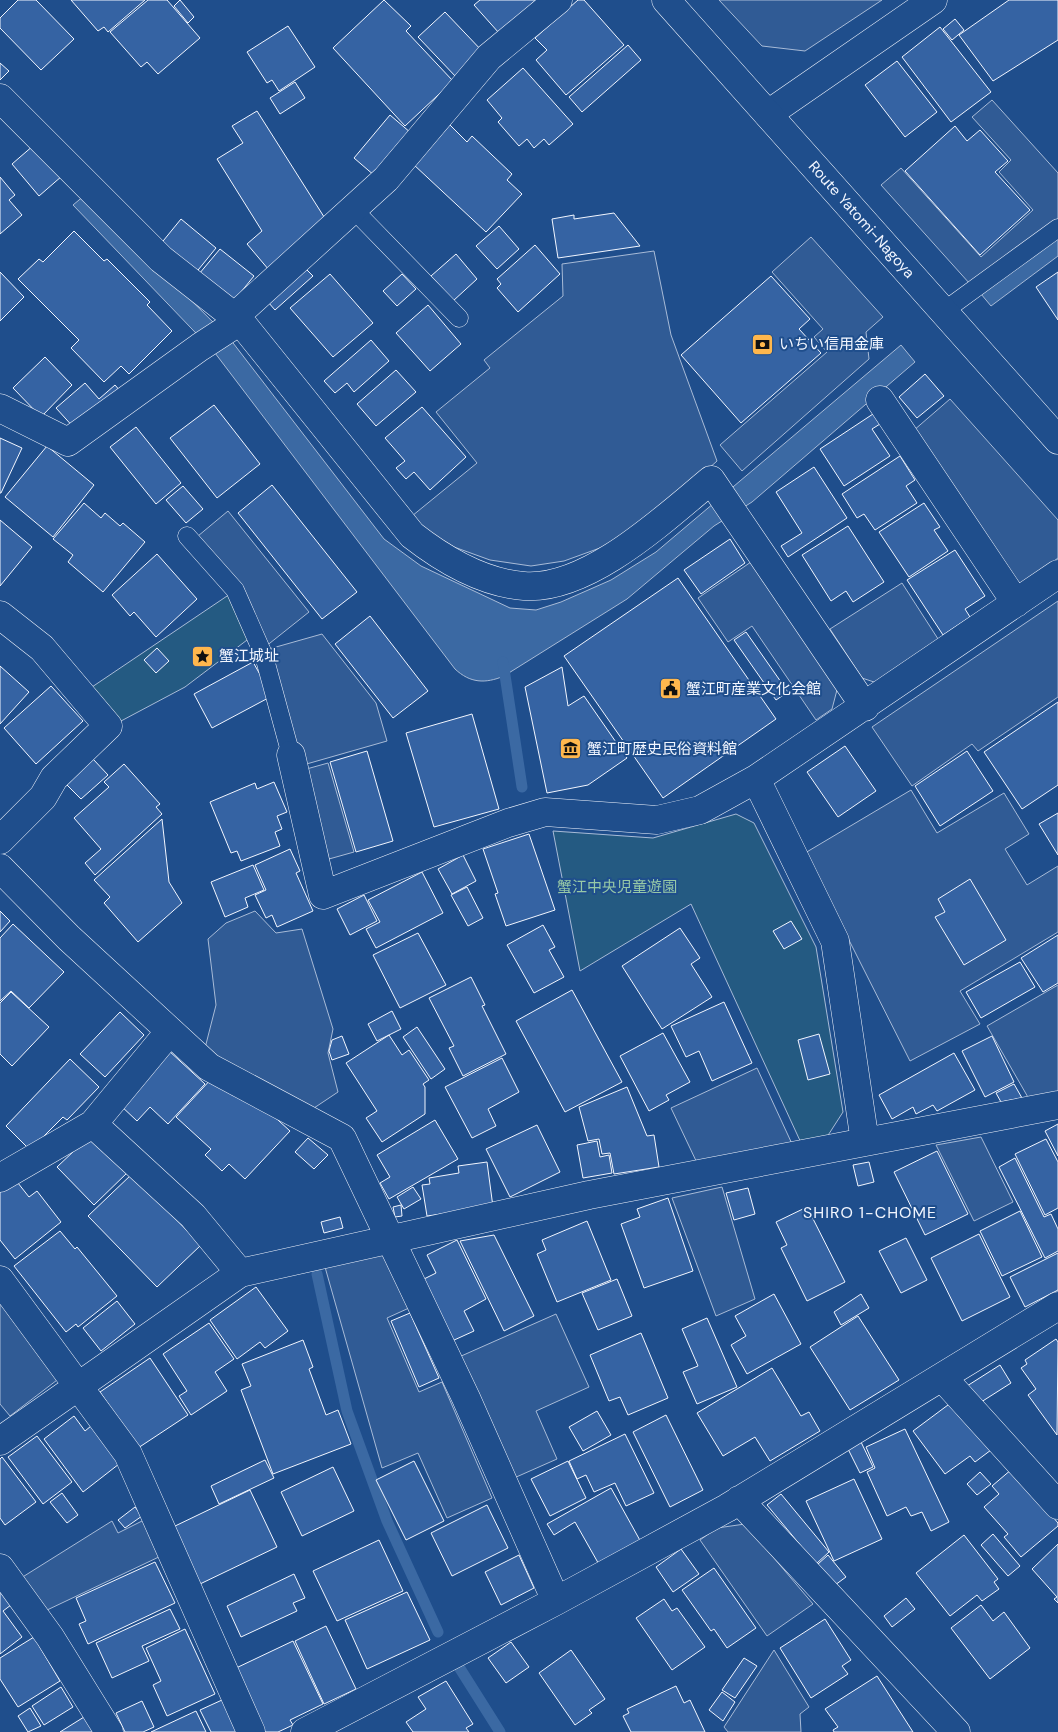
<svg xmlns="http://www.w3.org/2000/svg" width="1058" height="1732" viewBox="0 0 1058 1732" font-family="'DM Sans','Noto Sans JP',sans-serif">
	<rect width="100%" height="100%" fill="#1f4e8c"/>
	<!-- green -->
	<path fill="#245a82" stroke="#a8bbd7" d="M233,592L251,637L185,687L121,721L92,687Z
		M736,814L754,823L816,947L843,1112L825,1140L802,1145L691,904L580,971L553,831L653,838Z"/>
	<!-- parking -->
	<path fill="#305b95" stroke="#a8bbd7" d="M719,0H882L805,51L762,46Z
		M992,100L1058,173V220L970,284L881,185L901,168L981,257L1033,210L999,172L1011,160L972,117Z
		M811,237L883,317L866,332L869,359L742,471L720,445L827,352L814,337L823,329L772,272Z
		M654,251L671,335L717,461L649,522L622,540L564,561L531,566L490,560L454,547L423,528L412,516L477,463L436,412L490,368L484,360L563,296L562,264Z
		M950,399L1058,520V558L1024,583L1014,582L913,431Z
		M228,511L309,612L265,647L248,598L198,536Z
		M751,562L838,686L832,709L816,720L752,626L728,642L698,598Z
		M902,583L940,642L877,683L862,678L830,629Z
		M1058,601V697L978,751L972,744L912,786L872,727Z
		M322,634L376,703L387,741L303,765L269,649Z
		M328,763L354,852L329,859L303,770Z
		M911,790L937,833L1004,793L1029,834L1005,849L1027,885L1058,866V932L960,991L980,1024L910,1061L805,853Z
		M255,911L276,933L302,929L333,1029L328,1053L338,1092L305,1114L204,1052L216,1005L208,939L226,923Z
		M1058,985V1093L1029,1099L987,1026Z
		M757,1068L793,1146L698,1165L671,1108Z
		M981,1137L1013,1202L974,1221L936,1145Z
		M722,1187L755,1299L716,1316L672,1198Z
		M385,1253L409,1308L387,1318L419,1392L442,1382L492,1498L447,1518L418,1453L382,1468L325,1267Z
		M0,1296L61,1377L10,1416L0,1404Z
		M556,1314L589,1387L536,1411L557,1459L514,1478L459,1357Z
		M146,1519L163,1555L45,1611L21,1578L112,1521L118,1533Z
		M745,1524L813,1604L767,1636L700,1540L717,1528Z
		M774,1650L809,1707L800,1714L801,1732H728L724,1727Z"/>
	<!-- water -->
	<path fill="#3b69a3" stroke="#a8bbd7" d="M85,195L230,339L384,539L421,566L510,608L536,610L561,602L611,580L656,552L901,345L915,362L752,502L714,526L627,599L504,676C485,684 470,683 455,669L215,353L73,205Z
		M1058,238V256L991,306L981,294Z"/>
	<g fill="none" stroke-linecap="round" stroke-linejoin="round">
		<!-- stream -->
		<path stroke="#3b69a3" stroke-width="11" d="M503,662L522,787
			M317,1274L347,1411L387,1521L438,1632
			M459,1667L500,1732"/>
	</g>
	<!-- building -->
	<path fill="#3563a3" stroke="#f2f6ff" d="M18,0H36L74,39L41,70L0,28V18Z
		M71,0H145L108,32L104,27L98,31Z
		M148,0H167L200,38L158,74L147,62L141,67L110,32Z
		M180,0L194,17L188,23L174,6Z
		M384,0L411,26L406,31L453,81L405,126L333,48Z
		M480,0H536L499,33L474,5Z
		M578,0H584L624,45L566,95L536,60L547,50L535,38Z
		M1009,0H1058V40L993,81L959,35Z
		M445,12L484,53L457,78L418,37Z
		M955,19L964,30L952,40L943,29Z
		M288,26L315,67L279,91L272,80L267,83L247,52Z
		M940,27L991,92L951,122L902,57Z
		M628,45L641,60L582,112L569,97Z
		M897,61L937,112L905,137L865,85Z
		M0,63L9,71L0,80Z
		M523,68L573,124L549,145L544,139L534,148L527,139L519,146L498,122L502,118L487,100Z
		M295,82L305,98L280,114L270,98Z
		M257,111L326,220L269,270L247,244L262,231L217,159L243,143L232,126Z
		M390,115L411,133L375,176L354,158Z
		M450,125L467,142L472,136L512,174L507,180L522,194L486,232L413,164Z
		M955,126L967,141L980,130L1008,161L995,172L1030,210L980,255L905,171Z
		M34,145L62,176L39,196L12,164Z
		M0,177L15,195L9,200L22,215L0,234Z
		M614,213L640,246L558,258L552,219L574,215V219Z
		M181,219L216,248L194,275L159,246Z
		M499,226L519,249L497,269L476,246Z
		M74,231L104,261L107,259L150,302L147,305L172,331L129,374L121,366L104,382L71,348L79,340L18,279L39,259L43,262Z
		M535,245L560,274L518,312L497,288L501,284L497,279Z
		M220,249L254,276L232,303L199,274Z
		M456,254L477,279L453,301L431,276Z
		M305,268L313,276L275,310L268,302Z
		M0,272L24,297L0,321Z
		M1058,272V320L1036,287Z
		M330,274L373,323L333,357L290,308Z
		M402,274L416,289L397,306L383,291Z
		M771,276L810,319L799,329L821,353L741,423L681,355Z
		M428,305L461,344L430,371L396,333Z
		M371,340L389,361L354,392L347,383L335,393L324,381Z
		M45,357L72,385L41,417L13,388Z
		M396,370L416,392L376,426L357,404Z
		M925,374L944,396L917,418L899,397Z
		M85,383L99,399L115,385L121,392L76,430L56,408Z
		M214,405L260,464L217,498L170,438Z
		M422,407L466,457L430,490L414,472L406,479L396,468L405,461L385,438Z
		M873,414L880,424L872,429L890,456L844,486L820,449Z
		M136,427L181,483L156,504L110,447Z
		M0,438L22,448L1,493H0Z
		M47,446L94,485L53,537L5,497Z
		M900,456L915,480L906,486L917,503L875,530L864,514L857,518L842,494Z
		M814,467L847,518L788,557L781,546L802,533L776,492Z
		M272,485L357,592L322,619L238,513Z
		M183,486L203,509L186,523L166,500Z
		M84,503L101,518L105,513L120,526L123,523L145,542L103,592L68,562L73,555L53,539Z
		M924,503L940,527L934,530L948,551L909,577L879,532Z
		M0,520L32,547L0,586Z
		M848,526L884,582L853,602L846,591L831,601L802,555Z
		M730,539L745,563L701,594L684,570Z
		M955,550L985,596L965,609L970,617L943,635L907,580Z
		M157,554L197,599L156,637L134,612L130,616L112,595Z
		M678,578L776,719L663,798L564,656Z
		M370,616L428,691L393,718L335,644Z
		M746,632L788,692L776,700L734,640Z
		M157,648L169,661L156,673L144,660Z
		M253,662L272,696L212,728L194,694Z
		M0,666L29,692L0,724Z
		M562,667L568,706L584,696L627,758L588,785L547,793L525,687Z
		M51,686L83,721L36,764L4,728Z
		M1058,702V785L1022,809L984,752Z
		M472,714L499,809L434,827L406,733Z
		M845,746L876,791L838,817L807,772Z
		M367,751L393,841L356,852L330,762Z
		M967,751L993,791L940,826L915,786Z
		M93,759L108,775L81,799L66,784Z
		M124,764L160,804L156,807L162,814L95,875L85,863L101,849L74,818L109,787L104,782Z
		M274,782L287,812L277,816L282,829L275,832L280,846L241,861L237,851L231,853L210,802L255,783L257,789Z
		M1058,813V855L1039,824Z
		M162,819L169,882L182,903L138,942L104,903L110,897L94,880Z
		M529,834L555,910L506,926L495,894L498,893L483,849Z
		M290,849L300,871L296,873L313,911L277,927L272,915L266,918L255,895L266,890L255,865Z
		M463,855L476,881L452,894L438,869Z
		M253,865L264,890L245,898L248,907L225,917L211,882Z
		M422,872L443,913L376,948L366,929L380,922L368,900Z
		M970,879L1006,940L964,965L935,917L945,912L938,899Z
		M467,887L483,918L468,926L451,895Z
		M364,895L377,921L350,935L337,909Z
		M0,911L10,921L0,932Z
		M791,921L802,939L784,949L773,931Z
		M13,924L64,972L29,1008L11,991L0,1001V938Z
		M543,925L555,947L549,950L564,977L534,993L507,945Z
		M680,928L700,958L691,964L712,997L662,1029L622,966Z
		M418,933L446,985L400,1008L373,955Z
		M1058,935V983L1043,992L1021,958Z
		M1020,962L1035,987L981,1018L966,992Z
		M471,977L485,1005L482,1006L506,1054L463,1076L449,1048L454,1046L429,998Z
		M572,990L622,1082L565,1112L516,1021Z
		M11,992L49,1027L12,1066L0,1054V1003Z
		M724,1002L752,1063L712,1081L699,1051L686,1057L671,1026Z
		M392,1011L401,1029L377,1041L368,1024Z
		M120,1012L144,1035L105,1077L80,1054Z
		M417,1027L445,1069L431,1079L403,1037Z
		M663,1033L690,1082L666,1095L669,1100L649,1111L620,1056Z
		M819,1034L830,1074L808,1080L798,1040Z
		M389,1035L402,1055L409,1050L429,1080L423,1084L425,1087V1114L382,1142L366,1118L377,1111L346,1063Z
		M342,1036L349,1054L332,1060L329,1051L332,1040Z
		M992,1036L1014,1082L985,1097L962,1051Z
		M168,1050L205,1084L168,1124L150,1107L137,1121L119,1104Z
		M954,1053L975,1090L937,1111L933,1105L916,1114L913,1107L892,1119L879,1095Z
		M502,1058L519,1092L488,1109L496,1126L472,1138L445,1087Z
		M70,1059L99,1087L67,1120L63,1117L30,1150L6,1126Z
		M213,1077L233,1096L237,1092L256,1100L290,1131L245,1179L229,1164L222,1171L205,1155L211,1149L176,1117Z
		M1014,1084L1022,1098L1001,1102L996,1093Z
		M627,1087L647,1136L654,1135L659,1167L614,1174L610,1153L602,1154L599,1139L588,1141L579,1107Z
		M435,1120L458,1159L389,1199L380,1183L390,1177L377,1155Z
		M1058,1124V1156L1045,1131Z
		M537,1125L560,1172L510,1197L486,1149Z
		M93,1133L129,1171L94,1205L57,1167Z
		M308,1138L328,1155L314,1169L295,1152Z
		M1046,1139L1058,1162V1208L1045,1215L1015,1154Z
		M597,1141L600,1157L609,1155L612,1173L583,1178L577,1145Z
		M937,1151L968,1214L925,1235L894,1172Z
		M1015,1158L1044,1217L1051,1214L1058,1229V1251L1045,1258L999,1167Z
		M487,1162L493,1207L427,1216L422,1185L430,1184L429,1178L459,1173L458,1166Z
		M869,1162L874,1182L858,1186L853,1165Z
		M132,1174L201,1245L157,1287L88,1216Z
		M14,1178L29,1197L37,1191L61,1222L15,1259L0,1240V1189Z
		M413,1187L421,1199L404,1209L397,1197Z
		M748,1188L755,1214L734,1220L726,1193Z
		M668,1198L693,1271L644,1288L621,1224L640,1217L637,1209Z
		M401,1205L402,1216L395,1217L393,1207Z
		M807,1207L845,1282L807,1301L781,1248L787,1245L776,1222Z
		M1020,1211L1042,1257L1002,1276L980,1231Z
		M340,1217L343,1228L324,1233L321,1222Z
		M587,1221L611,1280L557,1302L537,1254L546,1250L542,1240Z
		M60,1231L75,1249L77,1247L117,1296L78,1327L76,1324L66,1332L14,1266Z
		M979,1234L1010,1297L962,1321L931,1258Z
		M494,1235L534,1316L504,1331L460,1241Z
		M906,1238L927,1280L901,1293L879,1251Z
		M457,1240L486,1299L464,1311L474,1331L452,1341L422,1280L436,1273L427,1255Z
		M1058,1253V1290L1025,1307L1010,1277Z
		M617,1279L632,1316L598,1330L582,1293Z
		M256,1287L288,1331L265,1348L260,1342L237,1359L210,1320Z
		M774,1294L801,1344L747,1374L731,1345L746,1336L735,1316Z
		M861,1294L869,1308L841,1325L834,1312Z
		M117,1301L135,1324L101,1351L83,1328Z
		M410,1313L439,1378L419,1387L391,1321Z
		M858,1316L899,1380L850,1410L810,1347Z
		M707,1318L737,1387L697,1404L683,1372L698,1366L682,1329Z
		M209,1323L234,1359L215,1372L227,1391L191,1415L179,1396L187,1391L163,1354Z
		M641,1333L668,1398L628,1415L620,1397L609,1401L590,1355Z
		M1056,1339L1058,1342L1057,1435L1028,1395L1036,1389L1021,1368L1027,1364L1025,1360Z
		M303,1340L313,1367L309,1369L326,1415L338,1410L351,1444L273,1474L241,1390L251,1386L242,1364Z
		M150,1358L188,1415L138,1448L100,1392Z
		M1000,1365L1011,1383L978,1404L967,1386Z
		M772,1368L801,1416L809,1412L820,1431L770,1461L755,1437L723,1456L697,1413Z
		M952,1402L991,1450L975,1462L970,1456L945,1474L913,1431Z
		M597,1411L611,1435L583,1451L569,1427Z
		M666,1415L703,1490L670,1507L633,1432Z
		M74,1416L85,1431L91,1426L119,1464L83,1492L44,1439Z
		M905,1429L949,1522L931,1531L922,1512L911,1516L906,1507L887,1516L867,1472L875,1468L866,1447Z
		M625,1434L654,1493L626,1506L615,1483L594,1492L586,1475L577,1479L569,1461Z
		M37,1436L72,1482L43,1504L8,1457Z
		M861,1442L873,1467L860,1473L847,1447Z
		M2,1457L36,1502L5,1525L0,1518V1459Z
		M265,1460L274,1478L219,1504L211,1486Z
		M414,1461L444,1521L406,1540L376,1480Z
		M568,1461L586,1498L550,1516L531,1479Z
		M333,1467L354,1511L302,1536L281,1492Z
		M1012,1469L1058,1523V1526L1021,1557L1004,1537L1008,1534L984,1507L999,1494L992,1486Z
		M980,1472L991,1484L977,1495L967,1484Z
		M854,1479L882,1539L834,1561L806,1501Z
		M611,1488L642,1544L601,1568L575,1522L554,1535L547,1524Z
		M250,1490L277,1547L200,1584L173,1527Z
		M62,1493L78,1515L67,1523L50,1502Z
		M781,1494L829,1552L816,1564L767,1505Z
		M487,1505L508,1548L452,1576L431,1533Z
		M135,1507L142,1516L125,1528L118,1520Z
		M993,1534L1020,1566L1008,1576L981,1545Z
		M964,1535L998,1579L994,1582L999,1589L982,1601L977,1595L950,1616L916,1573Z
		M379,1540L403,1591L337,1621L313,1571Z
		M1058,1544V1603L1054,1599L1057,1597L1032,1569Z
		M681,1549L699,1574L673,1592L656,1567Z
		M519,1555L534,1588L501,1605L485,1572Z
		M828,1555L846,1577L835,1585L818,1564Z
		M155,1562L175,1603L88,1644L79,1624L86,1621L76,1598Z
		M714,1568L756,1628L727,1648L714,1629L711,1631L682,1590Z
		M294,1574L305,1598L293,1603L297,1611L241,1637L227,1606Z
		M0,1591L11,1605L3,1611L22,1637L0,1654Z
		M407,1592L430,1640L367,1669L345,1620Z
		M906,1598L915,1609L892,1627L884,1616Z
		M664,1599L672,1611L677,1608L705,1647L672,1670L636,1618Z
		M981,1605L993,1621L1004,1612L1030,1648L990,1679L951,1628Z
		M170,1609L180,1629L142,1646L149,1661L112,1678L96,1643Z
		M825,1619L851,1660L842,1666L848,1674L811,1698L780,1648Z
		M326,1626L356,1689L324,1704L295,1641Z
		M185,1629L215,1694L167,1716L153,1685L161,1681L146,1648Z
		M34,1637L60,1681L18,1707L0,1679V1658Z
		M293,1641L323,1704L290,1720L293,1725L278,1732H264L234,1669Z
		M511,1642L529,1667L506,1683L488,1658Z
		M571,1650L605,1699L589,1710L592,1713L575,1725L539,1673Z
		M744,1658L757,1666L735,1698L722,1690Z
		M877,1676L913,1732H834L833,1730L838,1727L825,1709Z
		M446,1681L473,1724L466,1728L469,1732H413L406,1722L426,1709L418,1697Z
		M676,1686L684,1703L690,1700L705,1732H631L623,1716L629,1713L627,1709Z
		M61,1687L73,1707L44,1725L32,1706Z
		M722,1692L735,1702L723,1721L709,1710Z
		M222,1700L237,1732H211L200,1710Z
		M142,1701L154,1727L143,1732H125L116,1713Z
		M30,1708L41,1726L28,1732L18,1716Z
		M196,1711L206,1732H151Z
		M84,1717L94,1732H60Z"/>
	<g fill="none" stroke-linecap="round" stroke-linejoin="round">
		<defs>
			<path id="lane" d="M354,210L459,318
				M944,311L1058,228
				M187,536L235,590L264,656L291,755"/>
			<path id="street" d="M0,98L161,259L240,321L412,535C444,560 483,583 524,586C588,591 665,518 711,480L865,707
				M234,317L386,179L489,57L558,0
				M880,400L1016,603
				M0,408L68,442L200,347L240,321
				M0,615L42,648L108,726L54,778L43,797L0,840
				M291,755L323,895L508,823L545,812L657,820L700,810L756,779L1058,574
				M756,779L835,941L865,1142
				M0,868L69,938L209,1067L342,1138L466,1398L556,1601
				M93,1124L193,1216L240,1273
				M0,1178L93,1124L170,1031
				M0,1280L128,1454L251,1732
				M942,1377L1058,1505
				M0,1441L240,1273L589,1195L1058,1105
				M739,1500L956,1732
				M0,1568L50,1637L109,1732
				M305,1732L556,1601L727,1508L1058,1306"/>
			<path id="secondary" d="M768,114L933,0"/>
			<g id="primary">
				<path id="s1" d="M666,0L1058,440"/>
			</g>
		</defs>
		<!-- lane casing -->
		<use href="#lane" stroke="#f2f6ff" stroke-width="19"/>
		<!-- street casing -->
		<use href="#street" stroke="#f2f6ff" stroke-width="29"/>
		<!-- secondary casing -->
		<use href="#secondary" stroke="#f2f6ff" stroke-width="29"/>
		<!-- primary casing -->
		<use href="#primary" stroke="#f2f6ff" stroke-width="29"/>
		<!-- lane -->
		<use href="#lane" stroke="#1f4e8c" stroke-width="18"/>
		<!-- street -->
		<use href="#street" stroke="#1f4e8c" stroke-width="28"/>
		<!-- secondary -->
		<use href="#secondary" stroke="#1f4e8c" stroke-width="28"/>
		<!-- primary -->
		<use href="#primary" stroke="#1f4e8c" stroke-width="28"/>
	</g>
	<!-- icons -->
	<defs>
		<symbol id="bank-square" viewBox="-11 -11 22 22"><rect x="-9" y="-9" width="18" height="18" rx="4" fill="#ffb74d" stroke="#1f4e8c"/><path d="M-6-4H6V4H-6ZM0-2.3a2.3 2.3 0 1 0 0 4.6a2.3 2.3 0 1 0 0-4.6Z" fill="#111"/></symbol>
		<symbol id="sight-square" viewBox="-11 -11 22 22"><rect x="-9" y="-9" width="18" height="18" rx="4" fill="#ffb74d" stroke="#1f4e8c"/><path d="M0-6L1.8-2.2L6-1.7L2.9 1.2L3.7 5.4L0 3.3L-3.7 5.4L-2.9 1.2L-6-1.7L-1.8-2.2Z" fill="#111"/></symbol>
		<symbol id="civic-square" viewBox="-11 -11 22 22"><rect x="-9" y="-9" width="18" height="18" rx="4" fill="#ffb74d" stroke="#1f4e8c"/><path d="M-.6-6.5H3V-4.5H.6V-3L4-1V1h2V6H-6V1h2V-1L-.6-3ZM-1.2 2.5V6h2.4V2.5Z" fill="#111"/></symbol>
		<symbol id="museum-square" viewBox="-11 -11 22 22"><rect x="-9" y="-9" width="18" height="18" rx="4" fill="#ffb74d" stroke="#1f4e8c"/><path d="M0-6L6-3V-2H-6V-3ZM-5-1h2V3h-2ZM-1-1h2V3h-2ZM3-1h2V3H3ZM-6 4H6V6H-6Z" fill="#111"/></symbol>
	</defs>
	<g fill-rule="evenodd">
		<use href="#bank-square" x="750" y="332" width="25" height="25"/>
		<use href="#sight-square" x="190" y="644" width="25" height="25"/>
		<use href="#civic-square" x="658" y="676" width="25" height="25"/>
		<use href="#museum-square" x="558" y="736" width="25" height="25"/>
	</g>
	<g text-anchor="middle" stroke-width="4" stroke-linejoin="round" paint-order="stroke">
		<!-- street labels -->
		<g font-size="15" fill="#f2f6ff" stroke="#1f4e8c">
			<text dy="5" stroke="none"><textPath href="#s1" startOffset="294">Route Yatomi-Nagoya</textPath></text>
		</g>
		<!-- poi labels -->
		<g font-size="15" fill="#f2f6ff" stroke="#1f4e8c" text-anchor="start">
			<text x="779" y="349">いちい信用金庫</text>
			<text x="219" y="661">蟹江城址</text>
			<text x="686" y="694">蟹江町産業文化会館</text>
			<text x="587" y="754">蟹江町歴史民俗資料館</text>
		</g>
		<!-- park labels -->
		<g font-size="15" fill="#97c8a6" stroke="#1f4e8c">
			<text x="617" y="892">蟹江中央児童遊園</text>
		</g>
		<!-- neighbourhood labels -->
		<g font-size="16" letter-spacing="1" fill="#f2f6ff" stroke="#1f4e8c">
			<text x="870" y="1218">SHIRO 1-CHOME</text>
		</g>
	</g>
</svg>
